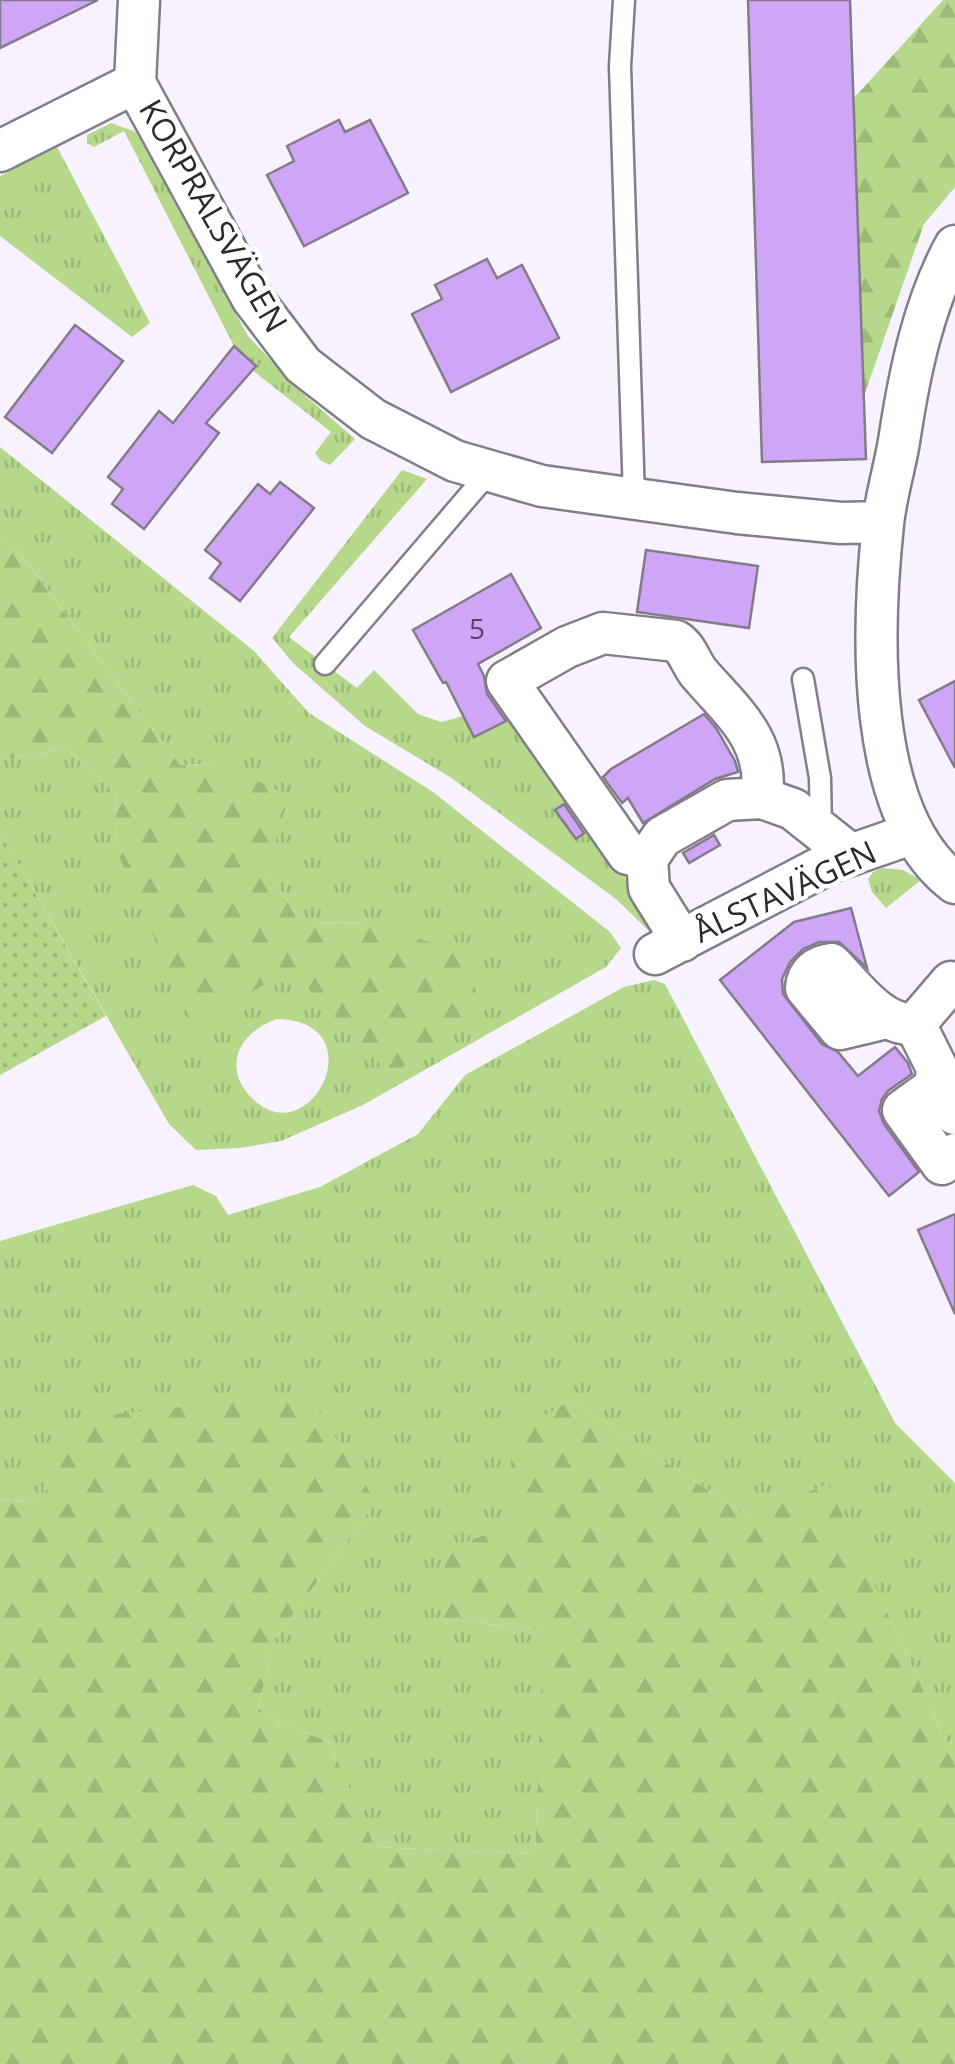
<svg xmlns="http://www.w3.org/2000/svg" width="955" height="2064" viewBox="0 0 955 2064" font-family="'Open Sans',sans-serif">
	<defs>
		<pattern id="grass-tufts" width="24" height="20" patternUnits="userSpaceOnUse" patternTransform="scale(2.5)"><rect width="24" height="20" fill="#b5d88b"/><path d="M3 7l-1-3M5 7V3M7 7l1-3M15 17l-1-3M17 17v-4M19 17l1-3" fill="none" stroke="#9cb978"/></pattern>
		<pattern id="forest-firs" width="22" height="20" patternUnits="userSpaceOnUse" patternTransform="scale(2.5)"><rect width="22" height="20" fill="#b5d88b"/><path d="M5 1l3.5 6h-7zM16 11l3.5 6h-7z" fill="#9cb978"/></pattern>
		<pattern id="park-dots" width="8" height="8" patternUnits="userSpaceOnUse" patternTransform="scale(2.5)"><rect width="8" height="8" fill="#b5d88b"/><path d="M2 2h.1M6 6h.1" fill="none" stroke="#9cb978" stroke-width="1.8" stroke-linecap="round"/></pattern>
	</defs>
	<rect width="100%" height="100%" fill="#f8f2fe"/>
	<!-- grass -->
	<path fill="url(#grass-tufts)" fill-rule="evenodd" d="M111,123L136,132L248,336L301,392L355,439L330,465L320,460L315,453L331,432L252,370L256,365L234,346L124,131L94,147L87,143V135Z
		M56,145L150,323L132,337L0,236V176Z
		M0,447L254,651L309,713L433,792L610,932L621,948L606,967L363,1105L281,1141L240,1148L196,1150L169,1124L0,832V760L67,749L117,794L115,847L289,969L378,923L302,922L267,871L218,764L180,765L14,546L0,542ZM277,1019C379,1021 308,1160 250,1096C221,1064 242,1031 277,1019Z
		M402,470L427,479L289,637L357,688L374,670L418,714L441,722L463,716L474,737L515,713L544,750L536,760L566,802L556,811L576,839L598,824L622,858L625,879L661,922L650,932L616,899L450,777L365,726L293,663L272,638Z
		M882,868L903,870L921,880L886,908L872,892L868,879L873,872Z
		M654,980L665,984L895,1423L955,1483V1759L828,1485L747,1516L571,1400L518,1523L440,1619L544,1630L535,1854L374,1847L329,1742L257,1712L275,1639L376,1502L39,1503L0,1500V1241L193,1185L216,1196L228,1215L320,1187L418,1134L465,1075L624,987Z"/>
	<!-- forest -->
	<path fill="url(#forest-firs)" d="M943,0H955V187L924,224L864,396L854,98Z
		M0,542L13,545L180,765L218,764L289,795L267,871L302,922L378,923L471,958L478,1007L392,1076L289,969L194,1028L115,847L117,794L67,749L0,760Z
		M308,1393L376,1502L275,1639L257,1712L329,1742L375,1847L535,1854L543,1630L440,1619L446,1549L518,1523L508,1438L571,1400L747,1516L828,1484L955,1759V2064H0V1500L39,1503L89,1417Z"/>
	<!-- park -->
	<path fill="url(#park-dots)" d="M0,832L106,1016L0,1075Z"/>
	<!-- building -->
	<path fill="#cfa5f6" stroke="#827c89" stroke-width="2.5" d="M0,0H98L0,48Z
		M748,0H850L866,459L762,462Z
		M339,120L345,132L370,120L408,193L304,246L267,175L294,161L287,146Z
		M487,259L497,278L522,265L559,338L451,392L412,314L442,299L435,285Z
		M75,325L123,361L52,453L5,417Z
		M234,346L256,366L206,423L219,433L144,529L112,504L123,489L108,477L159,411L173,423Z
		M280,482L314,508L240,601L210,578L221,563L205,550L258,484L270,494Z
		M646,550L758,566L749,628L637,612Z
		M511,574L541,628L478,664L484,676L487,694L506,721L474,737L446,682L443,683L413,630Z
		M955,681V768L919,700Z
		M704,714L716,728L735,761L738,772L715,779L643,823L628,798L622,803L603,777L611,769Z
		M564,804L584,833L576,839L555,810Z
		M714,835L720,845L689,863L683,853Z
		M851,908L867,968L839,942H819L803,949L790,962L782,979L783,994L822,1044L838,1052L858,1076L895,1047L908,1063L912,1074L888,1091L882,1099L879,1111L884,1124L919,1172L889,1196L720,980L794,922Z
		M955,1214V1314L918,1230Z"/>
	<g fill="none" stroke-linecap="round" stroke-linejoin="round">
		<defs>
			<path id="lane" d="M624,0L620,66L634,497
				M325,664L490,471
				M803,679L820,778L821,831"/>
			<path id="street" d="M139,0L135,83L252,298L303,365L373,419L455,461L542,486L737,513L841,523L883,522
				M0,151L135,83
				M955,246C924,303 910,370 900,435C896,464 886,494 883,524C872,627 864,814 955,883
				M647,859L628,854L507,681L567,647L603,633L676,641C687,648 690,661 698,672C733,713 769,739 762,798
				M682,941L649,888L647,859L662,837L727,800L762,798L793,809L851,855
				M655,954L833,861L911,834
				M951,982L915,1024L937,1068L935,1087L955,1114
				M886,1018L840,1029L806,988C807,973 817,966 831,964C854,987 881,1027 915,1024
				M935,1087L903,1110L942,1164L955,1154"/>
		</defs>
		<!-- lane casing -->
		<use href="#lane" stroke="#837d8a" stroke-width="25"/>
		<!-- street casing -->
		<use href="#street" stroke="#837d8a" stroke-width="45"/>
		<!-- lane -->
		<use href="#lane" stroke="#fff" stroke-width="20"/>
		<!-- street -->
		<use href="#street" stroke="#fff" stroke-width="40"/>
	</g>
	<g text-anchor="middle" stroke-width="9" stroke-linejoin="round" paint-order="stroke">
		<!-- number labels -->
		<g font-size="28" fill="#544760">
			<text x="477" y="639">5</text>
		</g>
		<!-- street labels -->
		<g font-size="32" fill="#2b282e" stroke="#fff">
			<text transform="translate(213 216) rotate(60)" y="11">KORPRALSVÄGEN</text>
			<text transform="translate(785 892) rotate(-25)" y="11">ÅLSTAVÄGEN</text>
		</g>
	</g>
</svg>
